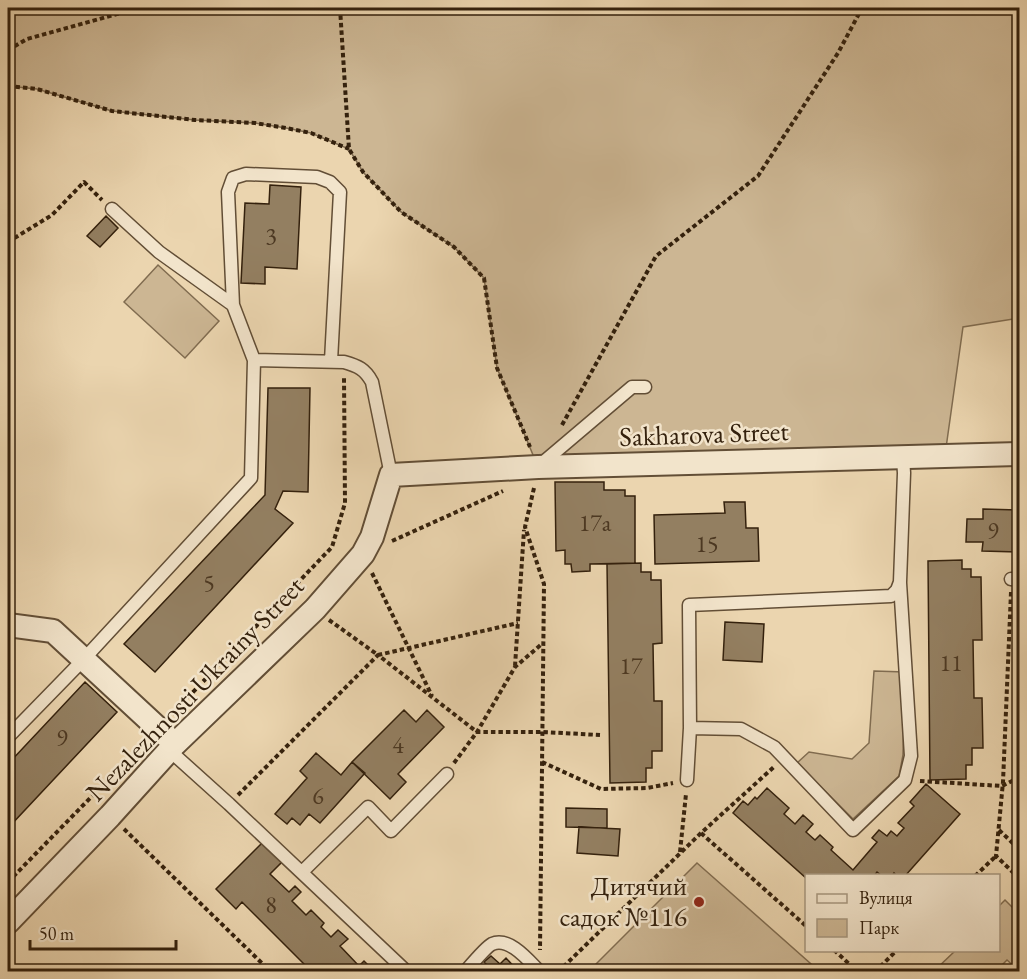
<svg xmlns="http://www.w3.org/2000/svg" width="1027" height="979" viewBox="0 0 1027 979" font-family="'EB Garamond',serif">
	<rect width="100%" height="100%" fill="#ebd5af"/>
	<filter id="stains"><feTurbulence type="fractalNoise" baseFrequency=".00333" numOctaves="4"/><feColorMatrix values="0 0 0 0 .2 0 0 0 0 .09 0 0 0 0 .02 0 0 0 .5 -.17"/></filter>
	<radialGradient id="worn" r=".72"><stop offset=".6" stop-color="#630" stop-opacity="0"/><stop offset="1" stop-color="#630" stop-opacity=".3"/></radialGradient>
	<!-- green -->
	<path fill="#ccb693" stroke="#806c50" stroke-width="1.5" d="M8,8H1019V318L963,327L945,455L538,467L497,368L484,278L454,247L401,212L363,172L349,149L311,133L286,128L255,123L195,120L112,111L37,89L8,86Z
		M158,265L219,321L185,358L124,302Z
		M874,671L905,672L903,755L899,776L853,819L797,763L809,752L852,759L869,743Z
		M697,863L819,971H592V968Z
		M1005,900L1019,914V971L1007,960L996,971H934L955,951L998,950L999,906Z"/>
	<!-- building -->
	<path fill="#937f61" stroke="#34210d" stroke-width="1.5" d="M270,185L301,187L297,269L265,267V284L241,283L245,203L269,204Z
		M106,216L118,228L100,247L87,236Z
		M268,388H310L308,492L283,491L275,509L293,523L155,672L124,644L265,495Z
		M555,482H604V490H625V496H635V563L590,564V571L572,572L571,564H565V550L556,551Z
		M724,502H745L746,528H758L759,561L655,564L654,515L725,513Z
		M983,509L1020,510V552L982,551L983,542H966L967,519H983Z
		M962,560V569H971V577H981L982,640H973L974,698H982L983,748H972V765H966V779L930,780L928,561Z
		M641,563V572H651V580H661L662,643L653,644L654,701H662V751H652V768H646V782L610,783L607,564Z
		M725,622L764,624L762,662L723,660Z
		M85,682L117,712L8,828V764Z
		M404,710L416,722L427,710L444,727L398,774L406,782L390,799L352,762Z
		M316,753L341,775L352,762L365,773L320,823L309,814L300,825L292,818L287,824L275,814L307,778L300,771Z
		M926,784L960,814L905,876H897L894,873L892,876H882L877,872L874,876H806V878L733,813L743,801L748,805L755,797L757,799L767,788L789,808L784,814L795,824L803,815L813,824L806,832L815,840L820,835L833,847L831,850L853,870L877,842L872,838L879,830L887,836L891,831L897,836L904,828L898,823L914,806L910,802Z
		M566,808L607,809V828L566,827Z
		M579,827L620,829L618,856L577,853Z
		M262,843L282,862L270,874L289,892L295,886L301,892L292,901L306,915L311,910L324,923L321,927L331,937L338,930L348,939L340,946L359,966L364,961L374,971L373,972H312L242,902L236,909L216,889Z
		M491,956L500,964L506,958L519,972H487L490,968L484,962Z"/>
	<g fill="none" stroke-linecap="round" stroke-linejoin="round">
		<defs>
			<path id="service" d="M112,209L159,252L233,305
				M254,360L233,305L228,192L233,178L246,174L317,177L330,182L340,192L331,361
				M540,465L632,387H645
				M1011,579L1020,580
				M690,728L741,729L774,747L853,830L905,780L911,756L900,583
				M8,737L84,659L251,478L254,360L344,362C358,366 365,369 372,382L391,475
				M169,750L229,804L407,972
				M687,780L690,728L689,605L891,596L897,590L900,582L904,473L903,458
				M302,872L368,807L391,831L447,774
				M465,972C471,965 486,947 492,944C509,936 529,961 540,972"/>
			<path id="minor" d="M8,625L53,631L175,744
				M8,922L110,816L175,744L315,609L363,554L372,537L391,475L538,467L1020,454"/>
		</defs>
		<!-- service casing -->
		<use href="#service" stroke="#624e36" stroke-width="15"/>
		<!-- minor casing -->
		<use href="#minor" stroke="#624e36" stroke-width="26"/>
		<!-- path -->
		<path stroke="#34210d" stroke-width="4" stroke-dasharray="4.5 3" stroke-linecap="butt" d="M340,8L349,149L363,172L401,212L454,247L484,278L497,368L530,447
			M8,50L27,39L139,8
			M8,86L37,89L112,111L195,120L255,123L286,128L311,133L349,149
			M8,242L52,215L84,182L102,200
			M562,425L656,256L758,176L838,53L862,8
			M534,488L525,527L544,584L540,950
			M392,541L503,491
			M372,573L432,696
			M1011,592L1003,782L996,856L1020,879
			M329,620L378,655L518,623
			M515,666L524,530
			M172,714L332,547L345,503L344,377
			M542,762L601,789L647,788L673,783
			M454,763L477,732H543L600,735
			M920,781L1002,786L1020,777
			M238,795L378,655L477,732L515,667L543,643
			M124,829L271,972
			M999,830L1020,850
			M701,833L806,926
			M680,852L686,794
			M975,876L996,856
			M8,882L146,741
			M834,950L858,972
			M558,972L701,833L775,766
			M875,972L897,950"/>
		<!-- service -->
		<use href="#service" stroke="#f2e4cb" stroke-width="12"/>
		<!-- minor -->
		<use href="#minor" stroke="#f2e4cb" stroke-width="22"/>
	</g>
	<!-- markers -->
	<circle fill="#8f2418" stroke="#f2e4cb" stroke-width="2" cx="699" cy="902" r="6"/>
	<g text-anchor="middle" stroke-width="5" stroke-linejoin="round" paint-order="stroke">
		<!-- number labels -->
		<g font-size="24" fill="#4c3822">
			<text x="271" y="244">3</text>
			<text x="595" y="531">17а</text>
			<text x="993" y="539">9</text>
			<text x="707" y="552">15</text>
			<text x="209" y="591">5</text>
			<text x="951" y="671">11</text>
			<text x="631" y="674">17</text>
			<text x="62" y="746">9</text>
			<text x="398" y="753">4</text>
			<text x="318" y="804">6</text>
			<text x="271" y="913">8</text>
		</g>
		<!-- street labels -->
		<g font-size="27" fill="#34210d" stroke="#f2e4cb">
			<text transform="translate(704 434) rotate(-2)" y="9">Sakharova Street</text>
			<text transform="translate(195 689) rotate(-46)" y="9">Nezalezhnosti Ukrainy Street</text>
		</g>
		<!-- poi labels -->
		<g font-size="27" fill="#34210d" stroke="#f2e4cb" text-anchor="end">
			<text x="687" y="895">Дитячий<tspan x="687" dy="31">садок №116</tspan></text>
		</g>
	</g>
	<!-- margin -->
	<rect width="1027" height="979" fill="none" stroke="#ebd5af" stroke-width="30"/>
	<rect x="9" y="9" width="1009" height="961" fill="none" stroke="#34210d" stroke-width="3"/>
	<rect x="15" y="15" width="997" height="949" fill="none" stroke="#34210d" stroke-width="1.5"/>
	<!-- legend -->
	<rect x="805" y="874" width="195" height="78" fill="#f2e4cb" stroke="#a6967f" stroke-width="1.5"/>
	<rect x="817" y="894" width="30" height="9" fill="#f2e4cb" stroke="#a6967f" stroke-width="1.5"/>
	<text x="859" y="904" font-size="18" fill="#34210d">Вулиця</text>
	<rect x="817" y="919" width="30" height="18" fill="#ccb693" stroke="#a6967f" stroke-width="1.5"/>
	<text x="859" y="934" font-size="18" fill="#34210d">Парк</text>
	<!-- scale -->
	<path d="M30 940v9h146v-9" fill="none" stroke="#34210d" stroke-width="3"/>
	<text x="39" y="940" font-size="18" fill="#34210d" stroke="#f2e4cb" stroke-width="4.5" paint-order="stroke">50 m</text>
	<rect width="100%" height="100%" filter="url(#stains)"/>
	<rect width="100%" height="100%" fill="url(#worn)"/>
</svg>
